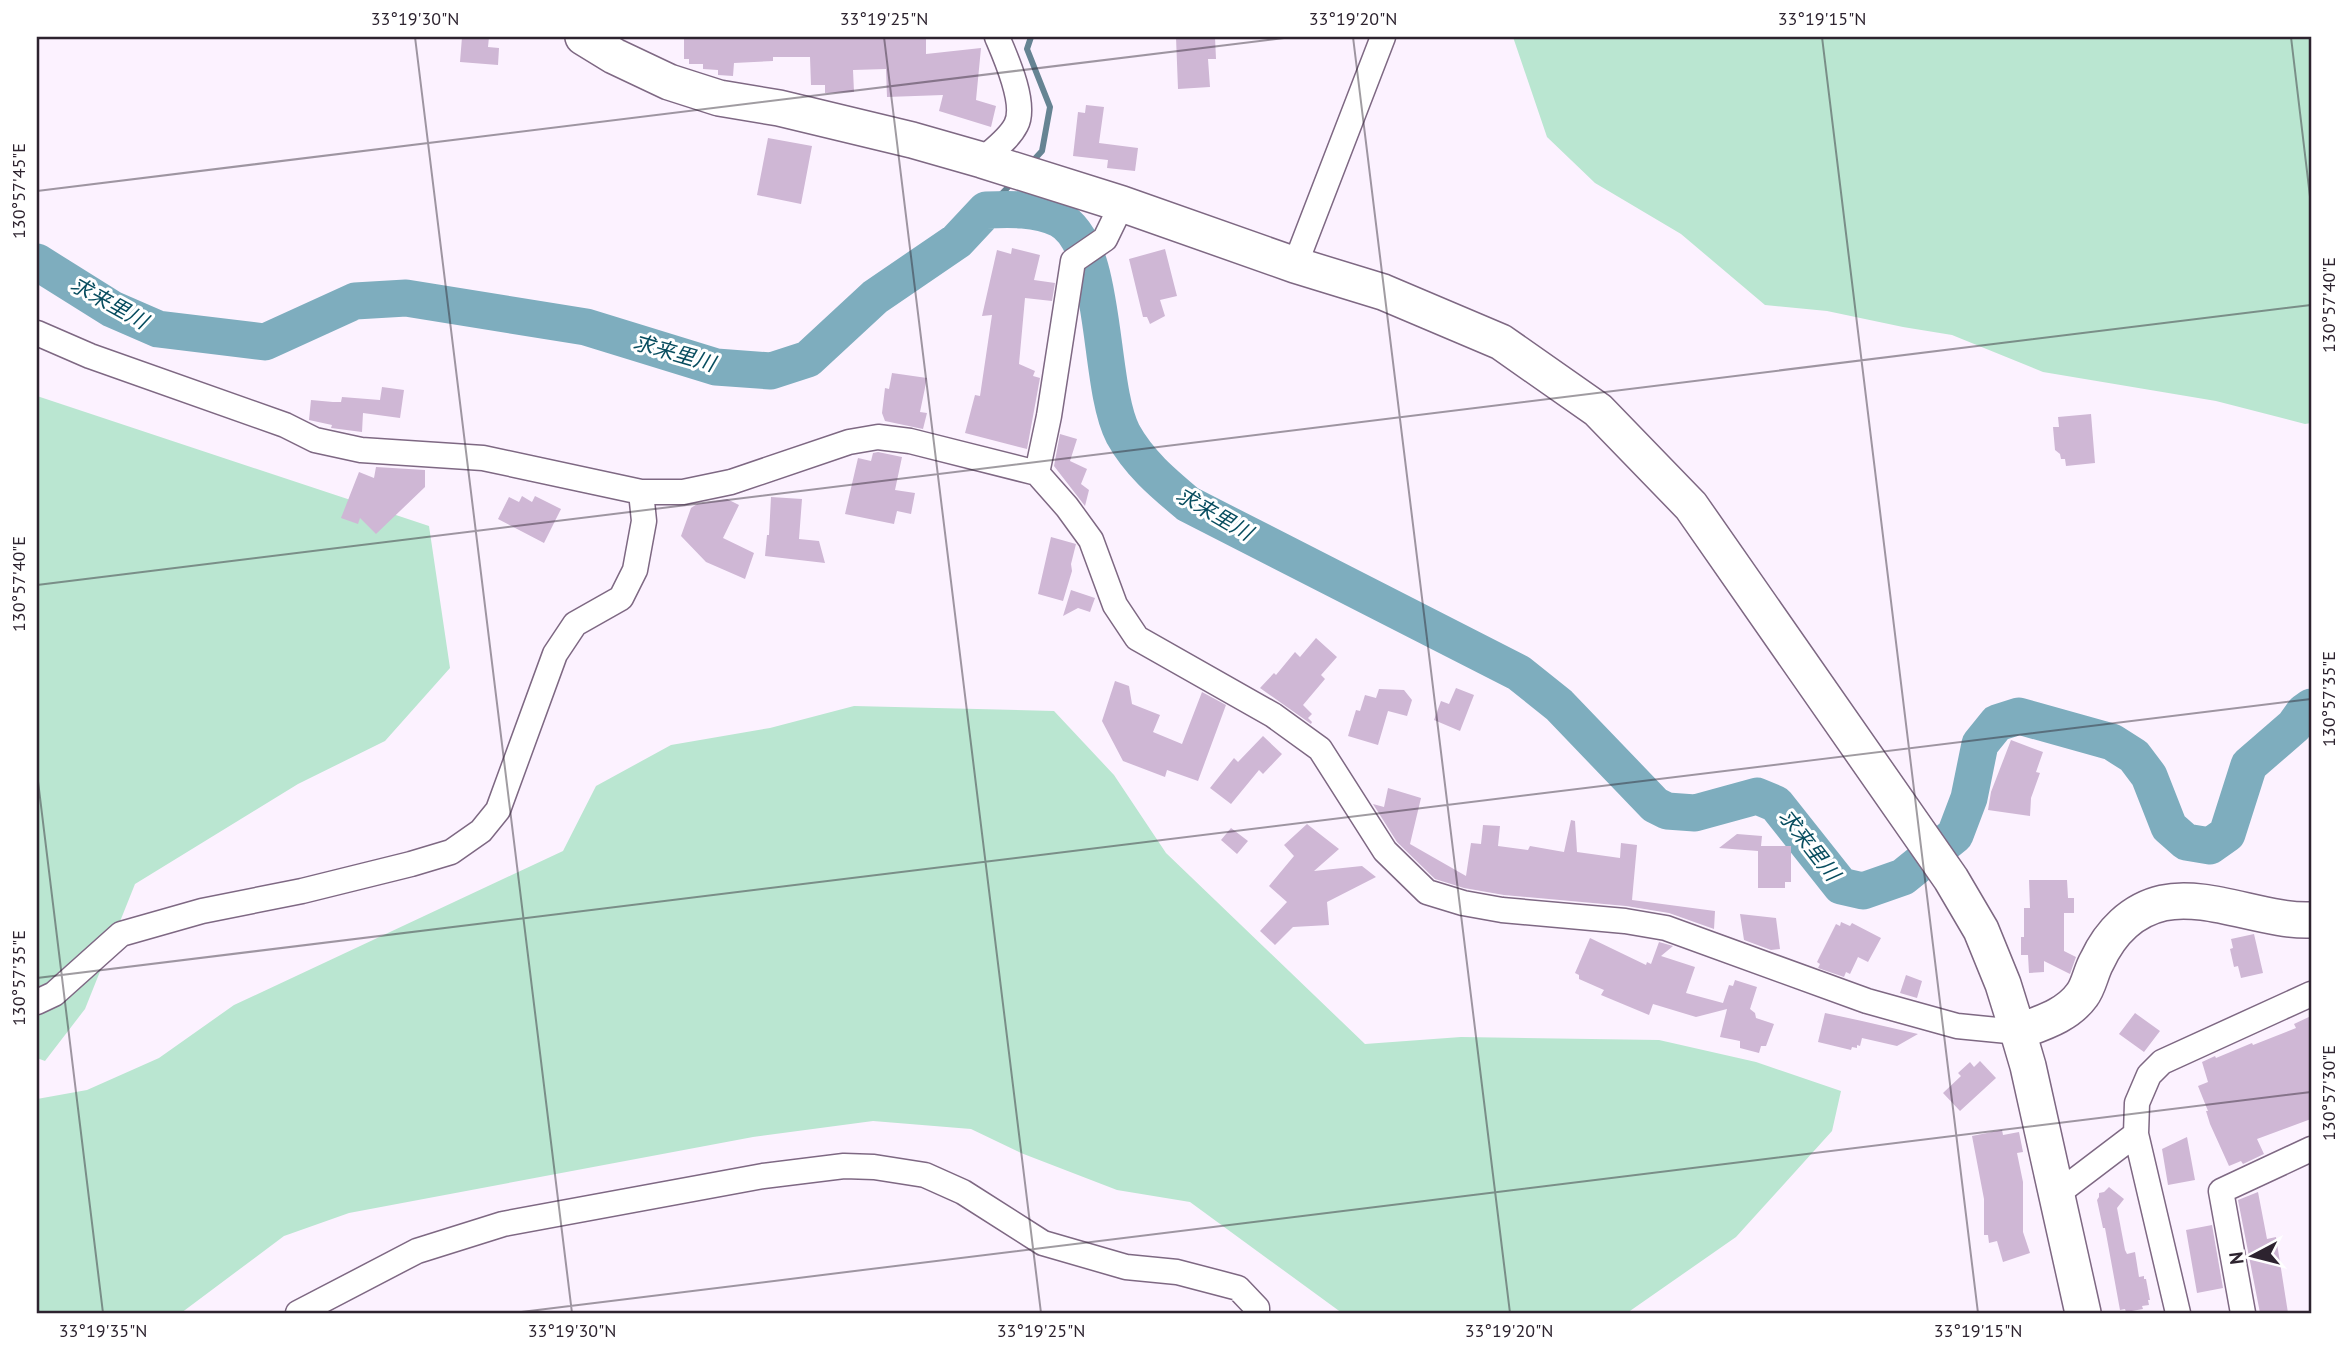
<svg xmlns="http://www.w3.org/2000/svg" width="2348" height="1350" viewBox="0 0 2348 1350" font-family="'PT Sans','Noto Sans JP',sans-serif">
	<rect width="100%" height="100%" fill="#fcf2ff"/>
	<!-- green -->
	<path fill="#bae6d1" d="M1513,37H2311V423L2305,424L2216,401L2043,372L1952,335L1903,327L1827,311L1765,305L1681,234L1595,183L1547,137Z
		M37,396L429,526L450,668L385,741L298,784L135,884L85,1009L45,1061L37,1058Z
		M854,706L1054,711L1114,775L1166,853L1365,1044L1461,1037L1659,1040L1756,1062L1841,1091L1832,1131L1736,1237L1627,1313H1342L1190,1202L1117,1190L1021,1153L971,1129L873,1121L753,1137L349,1213L284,1236L181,1313H37V1099L87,1090L159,1058L234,1005L563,851L596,786L671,745L770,728Z"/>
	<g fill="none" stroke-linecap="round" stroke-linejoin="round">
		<!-- stream -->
		<path stroke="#668493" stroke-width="6" d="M1030,164L1042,151L1050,107L1027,49L1031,37
			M986,210L1013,182"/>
		<!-- river -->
		<path stroke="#7eadbe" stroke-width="37" d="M37,262L112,309L158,329L265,342L355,301L406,298L586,327L716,367L771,371L808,359L875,297L957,241L986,210C1009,209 1037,208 1059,219C1109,245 1097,384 1123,434C1139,463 1163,483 1188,504L1519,673L1559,705L1655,805L1667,811L1695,813L1757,796L1776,804L1841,886L1863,891L1903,877L1955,835L1969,798L1980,744L1997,723L2019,716L2112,742L2134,756L2149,776L2169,827L2186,842L2210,846L2227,834L2249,765L2294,726L2304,712L2311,707"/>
	</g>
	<!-- building -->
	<path fill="#cfb7d5" d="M462,37H489L488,47L499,48L498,65L460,62Z
		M684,37H926V54L981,48L976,100L996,106L991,127L939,111L943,95L887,97L886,69L853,70L854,92L825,93V85H811L810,57H773V61L734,63L733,76L718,75V70L703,69V64H689V59H684Z
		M1176,37H1215L1216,59H1208L1210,87L1178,89Z
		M1086,105L1104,107L1099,143L1138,148L1135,171L1107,168L1108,160L1073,156L1078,112L1085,113Z
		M768,138L812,146L801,204L757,195Z
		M1012,248L1040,255L1034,280L1055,283L1052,301L1025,298L1019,364L1035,371L1033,376L1040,378L1027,449L965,433L975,395L980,396L992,315L982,316L997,250L1011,254Z
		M1165,249L1177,296L1160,300L1165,316L1150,324L1147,317H1143L1129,259Z
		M892,373L927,378L920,412L927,413L923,429L885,421L882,413L885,388L889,389Z
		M382,387L404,390L400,418L363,413L362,432L331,428L332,425L309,420L311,400L333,402H341L342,397L380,400Z
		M2091,414L2095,463L2066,466L2065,459H2061L2060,454L2055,450L2053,427H2059L2058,417Z
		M1060,434L1077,439L1070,461L1087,469L1081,484L1089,490L1085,506L1054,466Z
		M878,452L902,457L895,490L915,493L911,514L897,511L894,524L845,514L858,458L871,461L873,453Z
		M376,467L425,470V487L376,534L360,518L358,524L341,518L359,472L374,478Z
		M522,496L532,502L535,496L561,509L544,543L498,519L509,497L519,502Z
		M771,497L802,499L799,539L819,541L825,563L765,556L767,535H769Z
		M727,499L739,505L723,538L754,553L745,579L706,562L681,536L691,508L697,504Z
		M1051,537L1076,544L1071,564L1072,571L1063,601L1038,594Z
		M1071,590L1095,598L1090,612L1078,608L1063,616Z
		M1316,638L1337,657L1321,675L1325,679L1303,705L1312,714L1308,718L1312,722L1311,724L1260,688L1274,673L1276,675L1295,652L1300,657Z
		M1115,681L1129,686L1132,704L1160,715L1153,732L1182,744L1202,692L1226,705L1198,781L1167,770L1165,777L1123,761L1102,721Z
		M1456,688L1474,695L1460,731L1434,720L1441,701L1449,704Z
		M1379,689L1404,690L1412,700L1407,716L1388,711L1378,745L1348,736L1356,710L1360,711L1365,695L1376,698Z
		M1263,736L1282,754L1263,774L1259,770L1231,804L1210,788L1234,758L1238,762Z
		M2011,740L2043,752L2036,772L2040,773L2031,798L2030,816L1988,810L1991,792Z
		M1388,788L1421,798L1410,844L1466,876L1471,843L1481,844L1483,825L1500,826L1498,846L1528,850L1530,846L1564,852L1571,820L1575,821L1577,852L1620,858L1621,843L1637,845L1632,900L1715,911L1714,929L1669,913L1626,906L1504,895L1464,888L1435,879L1397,842L1373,804L1384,807Z
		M1307,824L1339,849L1314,871L1362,866L1376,877L1327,902L1329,925L1293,927L1275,945L1260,931L1287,902L1269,886L1294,856L1284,845Z
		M1231,828L1248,841L1237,854L1221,840Z
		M1737,834L1762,836L1761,846H1791V882H1785V888H1758V851L1719,848Z
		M2029,880H2067L2068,898H2074V913H2064V951L2076,957L2070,974L2044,961V972L2029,973L2028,955H2021V937H2024V908H2030Z
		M1740,914L1776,918L1780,949L1771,950L1744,940Z
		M1841,922L1850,926L1852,923L1881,938L1868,962L1858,957L1850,974L1846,972L1844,977L1818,968L1820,964L1817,962L1836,924L1840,926Z
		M2254,934L2263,973L2241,978L2238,966L2234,967L2230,949L2233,948L2231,939Z
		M1590,938L1646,965L1647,962L1651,964L1659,942L1673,946L1661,956L1695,967L1686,993L1723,1003L1729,985L1733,986L1735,980L1757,987L1750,1009L1755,1013L1756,1018L1774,1024L1766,1046H1761L1759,1053L1740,1048V1041L1720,1037L1727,1009L1696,1017L1653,1004L1649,1015L1601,995L1604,990L1579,979V975L1575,973Z
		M1906,975L1922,981L1917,998L1900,993Z
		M1825,1013L1862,1021L1918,1034L1897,1046L1862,1038L1860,1046L1857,1045V1048L1852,1047L1851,1050L1818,1042Z
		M2135,1013L2160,1031L2144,1052L2119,1034Z
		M2311,1016V1119L2257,1139L2264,1154L2243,1164L2241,1161L2229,1166L2210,1124L2206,1111H2208L2198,1086L2208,1082L2202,1062L2215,1056L2216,1058L2252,1043L2253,1045L2296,1028L2294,1024Z
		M1980,1061L1996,1078L1960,1111L1943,1093L1961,1076L1958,1073L1970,1062L1974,1067Z
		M2002,1130L2003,1135L2019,1132L2023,1152L2017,1153L2023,1182V1232L2030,1253L2003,1262L1997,1241L1989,1243L1988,1235H1984V1199L1972,1136Z
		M2187,1137L2195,1180L2168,1185L2162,1149Z
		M2109,1187L2124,1199L2117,1208L2125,1250L2127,1254L2135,1252L2139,1277L2144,1276V1279H2146L2150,1300H2148L2149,1305L2142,1306L2143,1309L2126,1312L2125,1309L2120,1310L2105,1228H2103L2097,1200L2099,1197V1193L2104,1192Z
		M2258,1192L2267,1239L2276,1237L2288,1313H2260L2238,1200Z
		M2212,1225L2223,1288L2197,1293L2186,1230Z"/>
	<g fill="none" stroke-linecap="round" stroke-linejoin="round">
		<defs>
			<path id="street" d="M982,160C993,150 1009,139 1016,125C1027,104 1006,58 997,37
				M1295,265L1383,37
				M37,333L90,356L285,425L315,440L361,450L483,458L641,492H683L731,482L849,442L878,437L910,441L1037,473L1067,507L1091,540L1115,605L1137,638L1273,715L1320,749L1385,851L1427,892L1463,903L1502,910L1625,921L1666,928L1867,1001L1957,1026L2018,1032
				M1037,473L1049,416L1073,261L1105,239L1122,204
				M37,1002L54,994L121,934L202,911L302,891L411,864L451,852L481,831L498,810L555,654L575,624L621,598L635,570L644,521L641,492
				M2057,1194L2136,1134
				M298,1313L417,1251L503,1224L763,1176L844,1166L874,1167L925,1175L963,1192L1043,1243L1126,1267L1177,1272L1238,1288L1257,1308V1313
				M2178,1313L2136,1134L2137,1103L2149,1075L2162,1062L2311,994
				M2243,1313L2221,1191L2311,1149"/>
			<path id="secondary" d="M583,37L614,56L669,82L719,98L779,108L912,140L982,160L1122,204L1295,265L1383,292L1501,342L1598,410L1691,506L1951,879L1981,930L2003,984L2018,1032L2028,1066L2083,1313
				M2018,1032C2041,1023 2067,1016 2082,995C2089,986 2091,971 2097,961C2110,933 2132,910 2163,903C2207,893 2265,922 2311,920"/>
		</defs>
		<!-- street casing -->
		<use href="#street" stroke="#7e6883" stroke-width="27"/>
		<!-- secondary casing -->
		<use href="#secondary" stroke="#7e6883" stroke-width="38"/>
		<!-- street -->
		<use href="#street" stroke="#fff" stroke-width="24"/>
		<!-- secondary -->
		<use href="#secondary" stroke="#fff" stroke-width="35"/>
	</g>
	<!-- ticks -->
	<path fill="none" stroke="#2d232f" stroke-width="2" stroke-opacity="0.45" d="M415,37L572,1313M884,37L1041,1313M1353,37L1510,1313M1822,37L1978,1313M2291,37L2311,205M37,191L1292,37M37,585L2311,305M37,773L103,1313M37,978L2311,699M513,1313L2311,1092"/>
	<g text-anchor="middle" stroke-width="6" stroke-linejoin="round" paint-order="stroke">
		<!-- water labels -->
		<g font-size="21" font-style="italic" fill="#084d5f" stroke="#fff">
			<text transform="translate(109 303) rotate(29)" y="7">求来里川</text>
			<text transform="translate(674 353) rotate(16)" y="7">求来里川</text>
			<text transform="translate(1214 514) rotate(30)" y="7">求来里川</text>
			<text transform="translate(1809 845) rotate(52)" y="7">求来里川</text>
		</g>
	</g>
	<!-- border -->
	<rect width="2348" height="1350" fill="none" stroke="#ffffff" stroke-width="77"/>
	<!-- north arrow -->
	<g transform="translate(2253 1256) rotate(263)" stroke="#ffffff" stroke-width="5" paint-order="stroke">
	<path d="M0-5L12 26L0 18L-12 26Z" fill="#2d232f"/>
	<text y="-10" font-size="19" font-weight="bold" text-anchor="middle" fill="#2d232f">N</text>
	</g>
	<rect x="38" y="38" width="2272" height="1274" fill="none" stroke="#2d232f" stroke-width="2.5"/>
	<g font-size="18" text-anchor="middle" fill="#2d232f">
		<text x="415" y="25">33°19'30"N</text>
		<text x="884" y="25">33°19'25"N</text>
		<text x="1353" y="25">33°19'20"N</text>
		<text x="1822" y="25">33°19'15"N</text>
		<text transform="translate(19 191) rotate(-90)" y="6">130°57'45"E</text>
		<text transform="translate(2329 305) rotate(-90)" y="6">130°57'40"E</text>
		<text transform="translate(19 584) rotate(-90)" y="6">130°57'40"E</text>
		<text transform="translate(2329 699) rotate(-90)" y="6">130°57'35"E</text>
		<text transform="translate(19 978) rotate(-90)" y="6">130°57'35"E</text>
		<text transform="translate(2329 1093) rotate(-90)" y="6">130°57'30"E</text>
		<text x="103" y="1337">33°19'35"N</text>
		<text x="572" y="1337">33°19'30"N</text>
		<text x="1041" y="1337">33°19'25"N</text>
		<text x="1509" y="1337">33°19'20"N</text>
		<text x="1978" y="1337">33°19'15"N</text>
	</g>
</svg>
